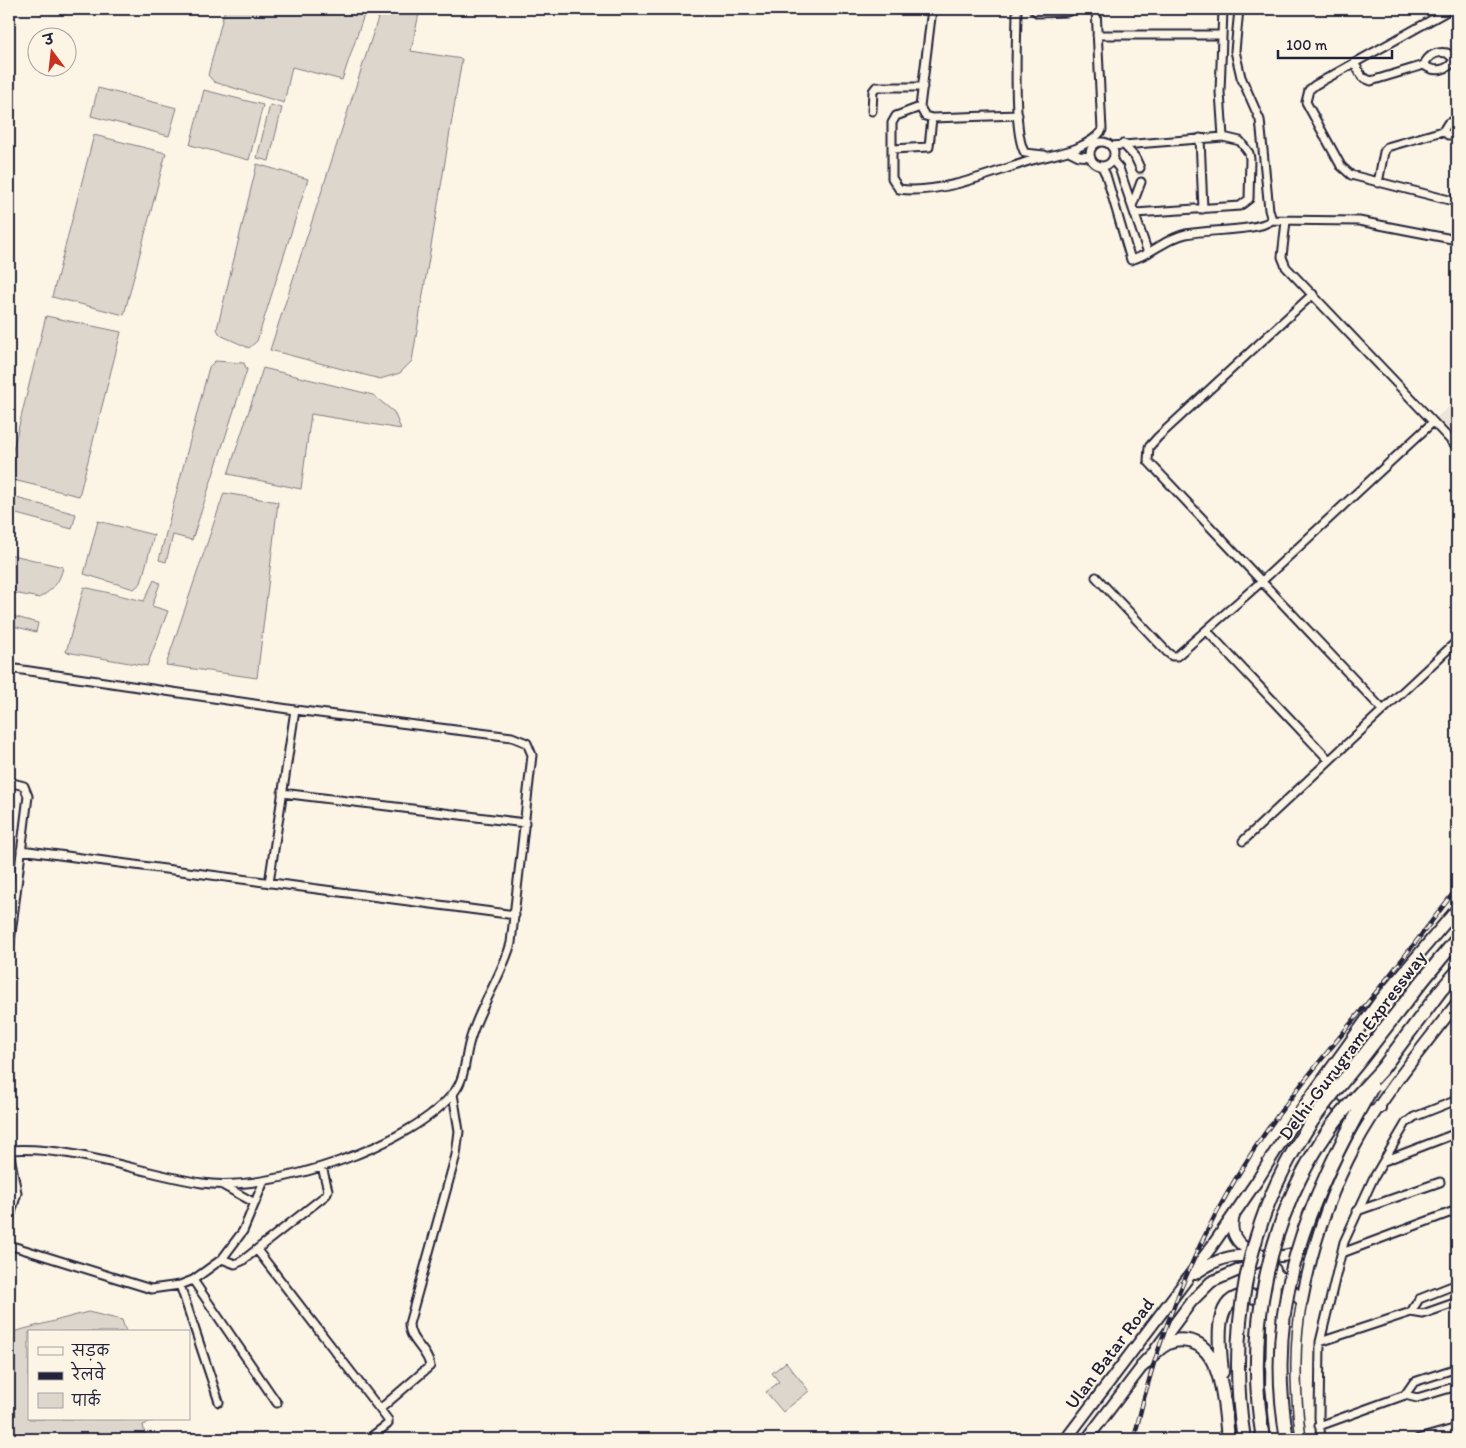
<svg xmlns="http://www.w3.org/2000/svg" width="1466" height="1448" viewBox="0 0 1466 1448" font-family="Itim,'Playpen Sans Deva',sans-serif">
	<rect width="100%" height="100%" fill="#fcf5e5"/>
	<filter id="ink" filterUnits="userSpaceOnUse"><feTurbulence type="fractalNoise" baseFrequency=".02" numOctaves="2"/><feDisplacementMap in="SourceGraphic" scale="10" xChannelSelector="R" yChannelSelector="G"/><feConvolveMatrix kernelMatrix="1 2 1 2 8 2 1 2 1" color-interpolation-filters="sRGB"/></filter>
	<g filter="url(#ink)">
		<!-- built -->
		<path fill="#ece5d8" d="M1457,400V440L1436,418Z"/>
		<!-- green -->
		<path fill="#dcd6cc" stroke="#7f7c84" d="M225,9H366L342,80L292,67L284,103L214,82L208,75Z
			M381,9H420L411,51L462,59L412,361L400,373L380,379L270,350Z
			M98,88L177,108L169,136L91,116Z
			M204,90L263,105L249,160L190,145Z
			M270,105L282,108L269,161L257,158Z
			M94,135L166,153L124,315L52,297Z
			M257,164L308,179L257,341L249,348L220,335L217,329Z
			M46,316L121,332L79,496L9,479V466Z
			M215,361L244,363L247,370L192,540L173,535L166,562L159,560L209,367Z
			M263,368L373,395L394,412L401,429L311,414L301,489L228,474Z
			M224,493L278,502L257,678L166,665Z
			M9,496L76,514L72,529L9,512Z
			M98,521L154,535L141,583L134,589L84,574Z
			M9,554L63,567C60,583 52,590 39,598L9,592Z
			M154,580L160,583L152,606L168,611L147,666L66,652L84,587L144,601Z
			M9,615L38,623L36,632L9,625Z
			M88,1312L122,1320L126,1332H29V1419H158L143,1425L146,1439H9V1333Z
			M786,1362L809,1391L783,1412L766,1392L779,1382L772,1373Z"/>
		<g fill="none" stroke-linecap="round" stroke-linejoin="round">
			<!-- street-tunnel -->
			<path stroke="#d0cbc3" stroke-width="7" stroke-dasharray="7 3.5" stroke-linecap="butt" d="M1140,168L1141,182"/>
			<defs>
				<path id="street" d="M932,9L920,107L896,116L892,123V178L899,189C938,195 992,173 1029,161C1045,156 1062,154 1077,148C1086,144 1097,138 1102,130L1096,9
					M1017,9C1017,35 1012,135 1025,153L1044,155
					M1033,9L1038,13L1067,12L1074,9
					M1239,9L1235,51L1241,77L1260,120L1269,210L1272,220L1359,221L1457,240
					M1451,9L1315,85L1309,90L1306,102L1341,166L1351,175L1457,202
					M1097,35H1222
					M1355,64L1362,77L1371,81L1424,65C1428,55 1437,51 1447,53L1454,59C1449,71 1434,73 1424,65
					M920,107L925,116L932,118L1018,115
					M872,111L873,91L876,87H923
					M1443,131L1448,123L1457,120
					M1200,138L1203,209
					M1090 154a12 12 0 1 1 24 0a12 12 0 1 1-24 0Z
					M1123,144L1135,157L1140,168
					M1111,146L1223,137
					M893,149L929,147L932,118
					M1069,151L1079,156L1090,157
					M1113,161L1119,168L1148,253
					M1102,167L1106,175L1131,260C1151,255 1166,238 1186,234C1209,229 1256,232 1272,220
					M1378,183L1384,152L1387,147L1443,131L1448,135H1457
					M1132,206L1141,182
					M1135,213L1240,206L1249,199L1250,159L1249,153L1240,141L1223,137L1220,92L1223,9
					M1286,221L1282,257L1286,267L1457,447
					M1313,294L1158,437L1149,447L1148,461L1383,710
					M1096,577L1167,652L1172,656H1177L1261,582L1433,422
					M1207,631L1329,760
					M9,668L295,710L512,737L527,743L532,755L511,943C501,979 478,1008 469,1044C465,1059 465,1078 455,1091C413,1146 270,1193 202,1183C137,1173 76,1146 9,1150
					M9,782L24,786L28,796L9,950
					M282,793L525,823
					M1243,841L1457,641
					M21,850L515,915
					M269,883L295,710
					M9,1150L17,1193L9,1220
					M1384,1161L1457,1133
					M224,1186L255,1203
					M1357,1211L1440,1182
					M9,1245L151,1289L180,1285L193,1280L222,1259L243,1231L264,1181
					M257,1250L388,1420V1424L368,1439
					M1342,1253L1457,1210
					M222,1259L235,1264L242,1261L326,1195L328,1190L322,1167
					M193,1280L277,1403
					M180,1285L219,1402
					M1411,1312L1419,1299L1457,1284
					M1320,1342L1411,1312L1423,1314L1457,1302
					M1405,1395L1417,1398L1457,1386
					M380,1409L430,1366C428,1350 409,1341 409,1324L456,1155L459,1131L453,1094
					M1319,1426L1405,1395L1414,1382L1457,1368
					M1321,1439L1319,1418L1320,1342L1344,1242L1373,1179L1406,1123L1414,1117L1457,1100
					M1418,1439L1457,1428"/>
				<path id="secondary" d="M1301,1439C1295,1394 1293,1346 1302,1301"/>
				<path id="primary" d="M1329,1074L1327,1093C1337,1114 1360,1120 1380,1108
					M1235,1213C1220,1251 1274,1266 1301,1250
					M1271,1268L1302,1301
					M1195,1274C1213,1261 1237,1250 1258,1260
					M1302,1301C1312,1247 1329,1195 1355,1146C1381,1097 1423,1047 1457,1003
					M1156,1349L1191,1302L1211,1282L1260,1261
					M1066,1439L1212,1246L1257,1181L1299,1113L1381,999L1457,909
					M1087,1439L1147,1360"/>
				<path id="highway" d="M1382,1069L1441,990L1457,972
					M1274,1270L1272,1386L1278,1439
					M1143,1365C1156,1351 1167,1337 1188,1341C1224,1346 1225,1412 1228,1439
					M1222,1372C1220,1348 1211,1298 1246,1296C1256,1295 1263,1300 1269,1308"/>
			</defs>
			<!-- street casing -->
			<use href="#street" stroke="#22223b" stroke-width="11"/>
			<!-- secondary casing -->
			<use href="#secondary" stroke="#22223b" stroke-width="12"/>
			<!-- primary casing -->
			<use href="#primary" stroke="#22223b" stroke-width="14"/>
			<!-- highway casing -->
			<use href="#highway" stroke="#22223b" stroke-width="16"/>
			<!-- street -->
			<use href="#street" stroke="#fcf5e5" stroke-width="7"/>
			<!-- secondary -->
			<use href="#secondary" stroke="#fcf5e5" stroke-width="9"/>
			<!-- primary -->
			<use href="#primary" stroke="#fcf5e5" stroke-width="10"/>
			<!-- highway -->
			<use href="#highway" stroke="#fcf5e5" stroke-width="12"/>
			<defs>
				<path id="rail" d="M1134,1439C1156,1338 1196,1238 1253,1151C1283,1105 1318,1064 1352,1022C1388,978 1423,933 1457,888"/>
			</defs>
			<!-- rail casing -->
			<use href="#rail" stroke="#22223b" stroke-width="4.5"/>
			<!-- rail -->
			<use href="#rail" stroke="#fcf5e5" stroke-width="2.5" stroke-dasharray="8" stroke-linecap="butt"/>
			<defs>
				<path id="highway-bridge" d="M1244,1439C1227,1332 1246,1224 1305,1132C1322,1104 1345,1080 1365,1054C1395,1015 1425,977 1457,939
					M1263,1439C1245,1332 1267,1216 1331,1127C1346,1106 1365,1088 1382,1069
					M1287,1439C1263,1303 1307,1203 1372,1087"/>
			</defs>
			<!-- highway-bridge casing -->
			<use href="#highway-bridge" stroke="#22223b" stroke-width="16" stroke-linecap="butt"/>
			<!-- highway-bridge -->
			<use href="#highway-bridge" stroke="#fcf5e5" stroke-width="12"/>
		</g>
	</g>
	<g text-anchor="middle" stroke-width="4" stroke-linejoin="round" paint-order="stroke">
		<!-- street labels -->
		<g font-size="19" fill="#22223b" stroke="#fcf5e5">
			<text transform="translate(1352 1045) rotate(-53)" y="7">Delhi-Gurugram Expressway</text>
			<text transform="translate(1109 1353) rotate(-53)" y="7">Ulan Batar Road</text>
		</g>
	</g>
	<!-- margin -->
	<rect width="1466" height="1448" fill="none" stroke="#fcf5e5" stroke-width="30"/>
	<rect x="15" y="15" width="1436" height="1418" fill="none" stroke="#22223b" stroke-width="2" filter="url(#ink)"/>
	<!-- legend -->
	<rect x="28" y="1330" width="162" height="90" fill="#fcf5e5" stroke="#a5a1a1"/>
	<rect x="38" y="1347" width="25" height="8" fill="#fcf5e5" stroke="#a5a1a1"/>
	<text x="72" y="1356" font-size="15" fill="#22223b">सड़क</text>
	<rect x="38" y="1372" width="25" height="8" fill="#22223b" stroke="#a5a1a1"/>
	<text x="72" y="1380" font-size="15" fill="#22223b">रेलवे</text>
	<rect x="38" y="1393" width="25" height="15" fill="#dcd6cc" stroke="#a5a1a1"/>
	<text x="72" y="1406" font-size="15" fill="#22223b">पार्क</text>
	<!-- north arrow -->
	<g transform="translate(52 52) rotate(345)"><circle r="24" fill="#fcf5e5" stroke="#a5a1a1"/>
	<path d="M0-4L9 19L0 12L-9 19Z" fill="#c8321e"/>
	<text y="-8" font-size="14" font-weight="bold" text-anchor="middle" fill="#22223b">उ</text>
	</g>
	<!-- scale -->
	<path d="M1278 50v8h114v-8" fill="none" stroke="#22223b" stroke-width="2.5"/>
	<text x="1286" y="50" font-size="15" fill="#22223b" stroke="#fcf5e5" stroke-width="4" paint-order="stroke">100 m</text>
</svg>
